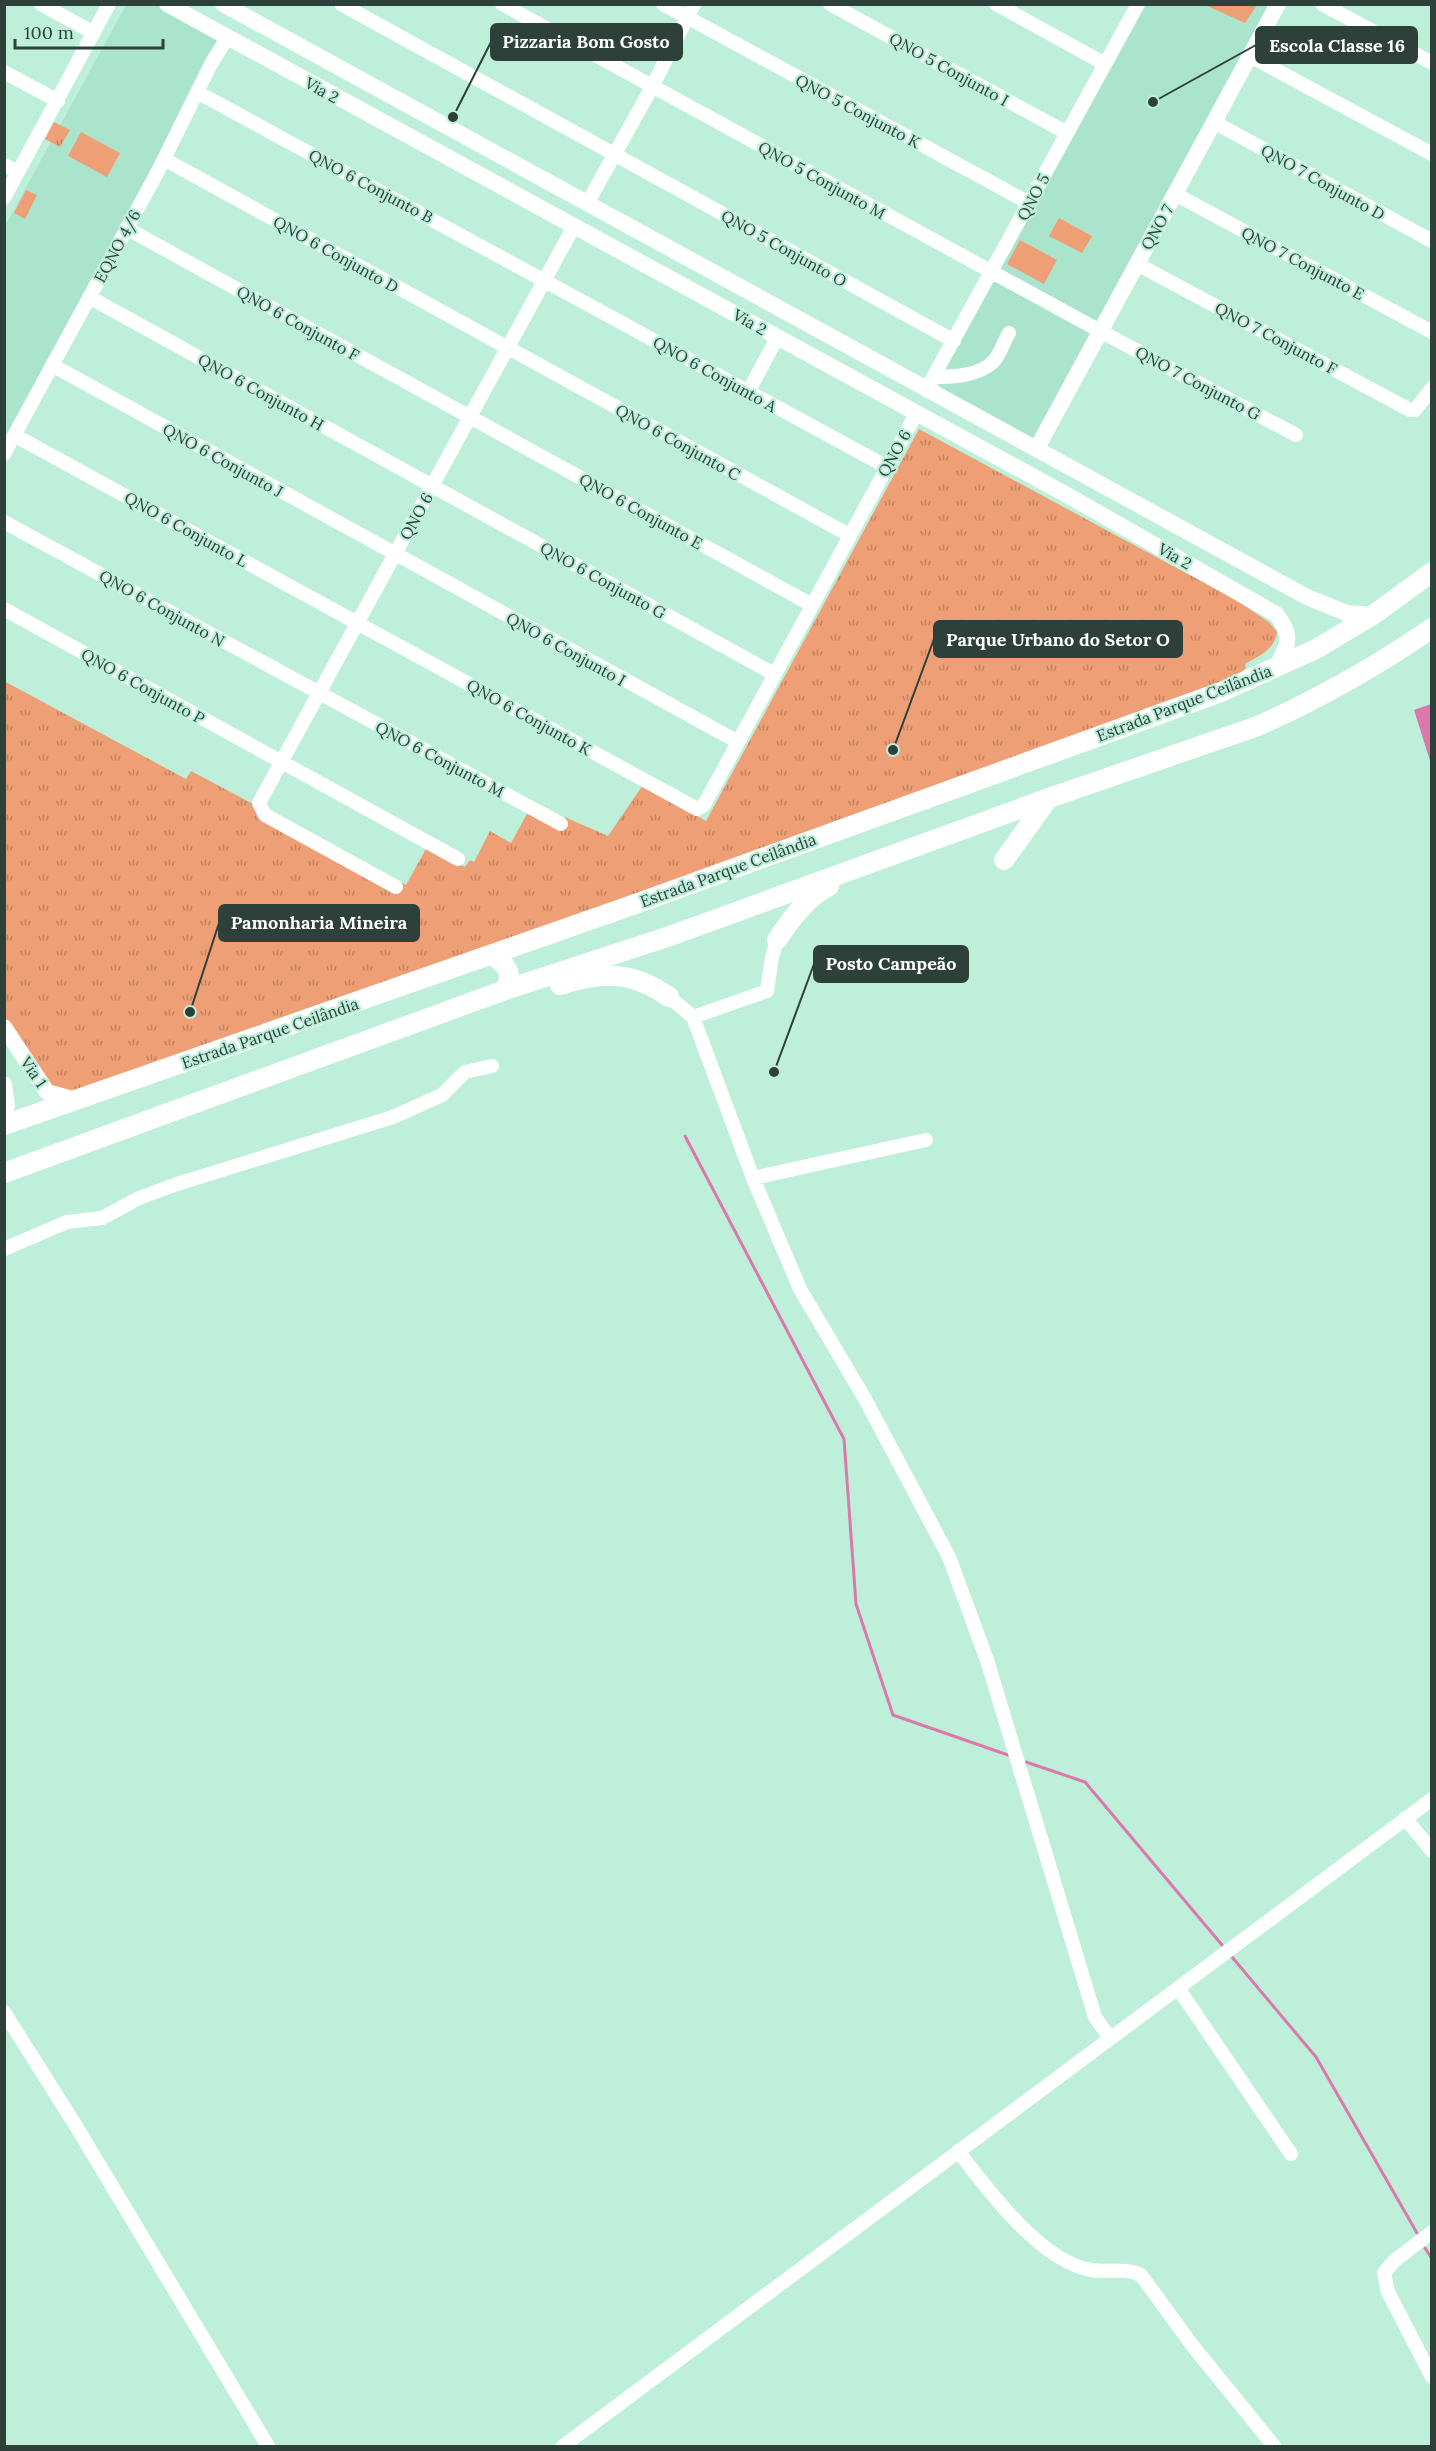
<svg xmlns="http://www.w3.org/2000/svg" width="1436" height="2451" viewBox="0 0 1436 2451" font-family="Lora,serif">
	<defs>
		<pattern id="park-tufts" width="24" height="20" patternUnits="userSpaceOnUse" patternTransform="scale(1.5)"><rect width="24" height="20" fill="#ee9f75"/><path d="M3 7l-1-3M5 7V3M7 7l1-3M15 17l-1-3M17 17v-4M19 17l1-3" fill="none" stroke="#c18361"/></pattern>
	</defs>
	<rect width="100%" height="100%" fill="#beefdb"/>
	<!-- built -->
	<path fill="#aae4cd" d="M126,5H157L220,39L5,444V226Z
		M1146,5H1271L1034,438L939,389V381Z"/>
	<!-- grass -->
	<path fill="#ee9f75" d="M1205,5H1257L1245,23Z
		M81,132L120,153L107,177L68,156Z
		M26,190L37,195L25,219L14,213Z
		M1059,218L1092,236L1082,253L1049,236Z
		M1020,240L1057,260L1044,284L1007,264Z"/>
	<!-- park -->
	<path fill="url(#park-tufts)" d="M54,122L70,130L60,147L45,139Z
		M919,429L1236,600L1270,623L1277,632C1275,650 1258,656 1245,664L1246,668L1234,679L707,869L74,1091L52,1090L5,1020L4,681L186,779L191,771L406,885L427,847L465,867L470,860L474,862L490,831L511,843L528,812L559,827L565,817L608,836L643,785L706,821Z"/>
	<!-- water -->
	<path fill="#db78ac" d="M1431,704H1432L1431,764L1414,710Z"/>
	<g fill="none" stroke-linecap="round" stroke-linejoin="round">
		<!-- stream -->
		<path stroke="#db78ac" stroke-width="3" d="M685,1136L844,1439L856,1604L893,1715L1008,1755
			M1026,1762L1085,1782L1222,1945
			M1232,1957L1316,2057L1417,2233
			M1425,2248L1432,2259"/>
		<!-- minor -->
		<path stroke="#fff" stroke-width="14" d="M41,4L94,33
			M341,4L954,341
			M502,4L1100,331L1296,435
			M663,4L1029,203
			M830,4L1067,133
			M996,4L1105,64
			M1322,4L1432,63
			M1250,56L1432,154
			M4,72L58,101
			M197,92L887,467
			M1214,122L1432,241
			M164,159L849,535
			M4,165L18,172
			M1175,194L1432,332
			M4,198L109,4
			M588,202L652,87L694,4
			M126,228L812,605
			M1137,264L1410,410H1415L1432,388
			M89,297L774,674
			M52,365L738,742
			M934,377C953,377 978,376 993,362C1000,355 1004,341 1009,333
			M926,390L1138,4
			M748,392L777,338
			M14,435L697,809L704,805L916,414
			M4,454L157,173L211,64L227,38
			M4,522L561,824
			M4,609L458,859
			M396,887L265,815L259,803L573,228
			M669,997L693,1017L753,1178L800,1289L865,1399L949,1557L987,1660L1095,2017L1110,2038
			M693,1017L767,991L772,957L777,940
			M753,1178L926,1140
			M4,1249L67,1222L102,1218L139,1198L177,1184L393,1117L442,1095L465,1072L492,1066
			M1405,1818L1432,1851
			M1178,1988L1291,2154
			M4,2012L76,2126L268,2446
			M958,2151C988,2190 1040,2261 1091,2270C1107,2273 1125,2267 1141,2275L1192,2345L1274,2446
			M1432,2232L1394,2261L1384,2273L1388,2292L1432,2377
			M563,2446L1432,1799"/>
		<!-- major -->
		<path stroke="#fff" stroke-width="16" d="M167,4L1067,495L1276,614C1294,637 1288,644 1276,668
			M223,4L1307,597L1346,613L1373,615
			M1037,448L1278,4
			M4,1027L47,1092L76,1100
			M4,1084L7,1106L4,1112"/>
		<!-- highway -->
		<path stroke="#fff" stroke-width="20" d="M1004,860L1048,799
			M777,940C791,919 807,897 829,886
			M492,955C507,965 514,973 505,990
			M560,985C603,971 632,971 669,997
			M4,1125L641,902L1221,692L1316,649L1373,615L1432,572
			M4,1173L505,990L670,936L1049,798L1258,726C1318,699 1377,666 1432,628"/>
	</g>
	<g text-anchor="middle" stroke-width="4.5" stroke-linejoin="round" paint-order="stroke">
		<!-- street labels -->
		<g font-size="16" fill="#2d413a" stroke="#beefdb">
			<text transform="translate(949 69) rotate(29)" y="6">QNO 5 Conjunto I</text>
			<text transform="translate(322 90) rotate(29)" y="6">Via 2</text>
			<text transform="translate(858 111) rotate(28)" y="6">QNO 5 Conjunto K</text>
			<text transform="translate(822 180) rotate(29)" y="6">QNO 5 Conjunto M</text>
			<text transform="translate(1323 182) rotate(29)" y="6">QNO 7 Conjunto D</text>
			<text transform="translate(371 186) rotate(28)" y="6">QNO 6 Conjunto B</text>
			<text transform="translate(1033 197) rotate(-62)" y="6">QNO 5</text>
			<text transform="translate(1157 227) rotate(-61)" y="6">QNO 7</text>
			<text transform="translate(117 246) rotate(-62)" y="6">EQNO 4/6</text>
			<text transform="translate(784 248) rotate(29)" y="6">QNO 5 Conjunto O</text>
			<text transform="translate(336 254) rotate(29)" y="6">QNO 6 Conjunto D</text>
			<text transform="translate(1303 263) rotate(28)" y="6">QNO 7 Conjunto E</text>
			<text transform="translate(750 322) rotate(30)" y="6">Via 2</text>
			<text transform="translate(298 323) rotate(29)" y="6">QNO 6 Conjunto F</text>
			<text transform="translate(1276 338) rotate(28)" y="6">QNO 7 Conjunto F</text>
			<text transform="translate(715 374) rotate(29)" y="6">QNO 6 Conjunto A</text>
			<text transform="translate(1198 383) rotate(28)" y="6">QNO 7 Conjunto G</text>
			<text transform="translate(261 392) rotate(29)" y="6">QNO 6 Conjunto H</text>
			<text transform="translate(678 442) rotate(29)" y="6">QNO 6 Conjunto C</text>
			<text transform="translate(894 453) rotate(-61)" y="6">QNO 6</text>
			<text transform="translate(223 460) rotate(29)" y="6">QNO 6 Conjunto J</text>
			<text transform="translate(641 511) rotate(29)" y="6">QNO 6 Conjunto E</text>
			<text transform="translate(416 516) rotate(-61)" y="6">QNO 6</text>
			<text transform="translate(186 529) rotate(29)" y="6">QNO 6 Conjunto L</text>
			<text transform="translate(1175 556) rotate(30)" y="6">Via 2</text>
			<text transform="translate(603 580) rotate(29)" y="6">QNO 6 Conjunto G</text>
			<text transform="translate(162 608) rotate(29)" y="6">QNO 6 Conjunto N</text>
			<text transform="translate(566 649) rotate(29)" y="6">QNO 6 Conjunto I</text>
			<text transform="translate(143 686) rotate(29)" y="6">QNO 6 Conjunto P</text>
			<text transform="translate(1184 703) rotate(-21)" y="6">Estrada Parque Ceilândia</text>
			<text transform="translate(529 717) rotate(29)" y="6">QNO 6 Conjunto K</text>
			<text transform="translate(440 759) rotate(28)" y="6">QNO 6 Conjunto M</text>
			<text transform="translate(728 870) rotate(-20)" y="6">Estrada Parque Ceilândia</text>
			<text transform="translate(270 1033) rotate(-19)" y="6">Estrada Parque Ceilândia</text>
			<text transform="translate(34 1072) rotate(56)" y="6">Via 1</text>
		</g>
	</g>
	<!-- callouts -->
	<path fill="none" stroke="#2d413a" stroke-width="2" d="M453 117L491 42M1153 102L1256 45M893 750L934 639M190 1012L219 923M774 1072L814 964"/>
	<g fill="#2d413a" stroke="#beefdb" stroke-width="2">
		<circle cx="453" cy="117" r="6"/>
		<circle cx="1153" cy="102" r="6"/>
		<circle cx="893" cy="750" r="6"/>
		<circle cx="190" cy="1012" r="6"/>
		<circle cx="774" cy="1072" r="6"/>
	</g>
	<g fill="#2d413a" stroke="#2d413a" stroke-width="2">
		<rect x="491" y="24" width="191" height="36" rx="6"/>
		<rect x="1256" y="27" width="161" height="36" rx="6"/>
		<rect x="934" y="621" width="248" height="36" rx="6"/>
		<rect x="219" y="905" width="200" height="36" rx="6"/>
		<rect x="814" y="946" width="154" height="36" rx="6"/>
	</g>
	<g font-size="18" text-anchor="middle" font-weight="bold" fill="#fff">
		<text x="586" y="48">Pizzaria Bom Gosto</text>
		<text x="1337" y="52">Escola Classe 16</text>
		<text x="1058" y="646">Parque Urbano do Setor O</text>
		<text x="319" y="929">Pamonharia Mineira</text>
		<text x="891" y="970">Posto Campeão</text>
	</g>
	<!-- border -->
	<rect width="1436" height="2451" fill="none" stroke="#2d413a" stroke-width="12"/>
	<!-- scale -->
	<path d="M15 39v9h148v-9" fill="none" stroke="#2d413a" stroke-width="3"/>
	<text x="24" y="39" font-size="18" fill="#2d413a" stroke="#beefdb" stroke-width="4.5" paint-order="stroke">100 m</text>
</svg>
